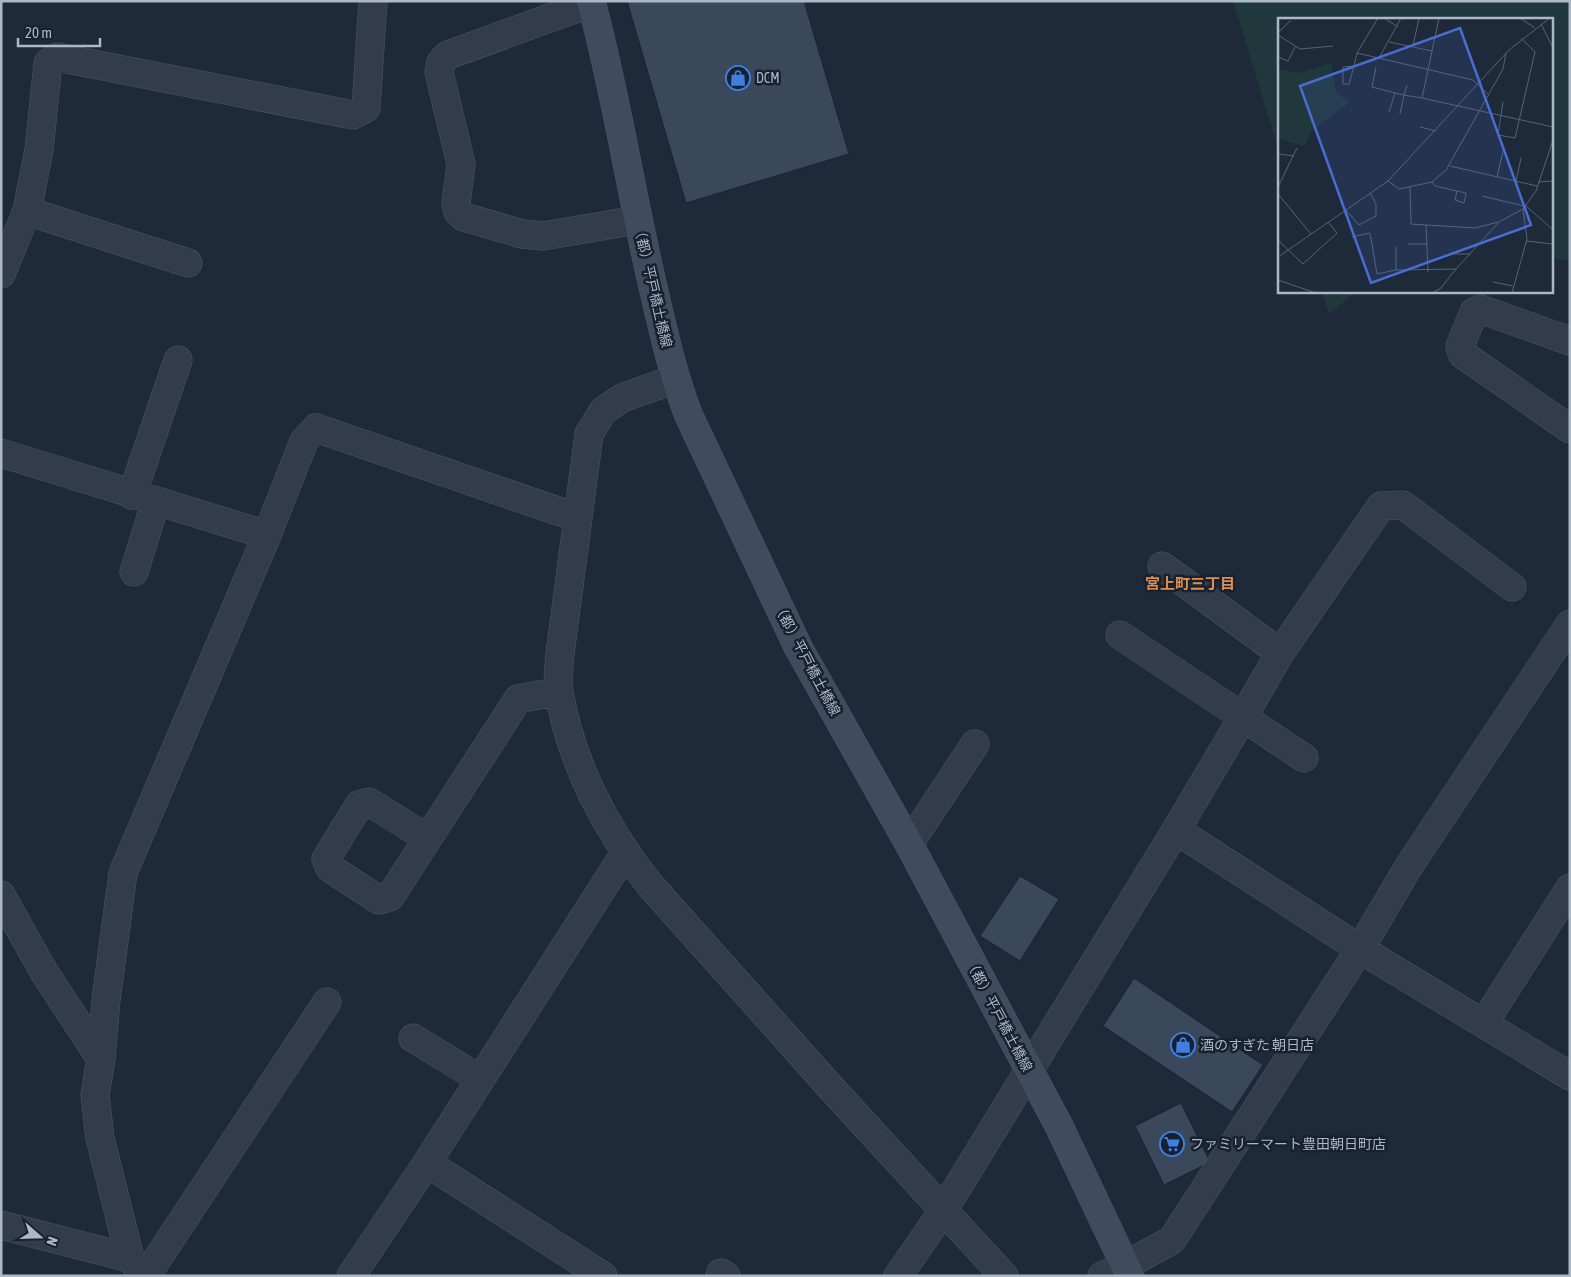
<svg xmlns="http://www.w3.org/2000/svg" width="1571" height="1277" viewBox="0 0 1571 1277" font-family="'Asap Condensed','Noto Sans JP',sans-serif">
	<rect width="100%" height="100%" fill="#1e2a3a"/>
	<!-- green -->
	<path fill="#20383b" d="M1233,1H1570V261L1552,258V19H1280V154Z
		M1322,291H1357L1329,314Z"/>
	<!-- building -->
	<path fill="#3a485b" stroke="#1a2331" d="M627,1H804L849,154L686,203Z
		M1020,876L1059,899L1020,961L980,936Z
		M1134,978L1263,1065L1232,1112L1103,1026Z
		M1181,1103L1210,1162L1164,1185L1135,1126Z"/>
	<g fill="none" stroke-linecap="round" stroke-linejoin="round">
		<defs>
			<path id="street" d="M591,3L448,55L441,62L439,72L461,164L456,204L458,212L464,217L522,234L543,236L637,220
				M27,211L188,263
				M1,274L27,211L39,150L48,63L57,57L353,115L366,108L373,1
				M1570,341L1480,309L1474,312L1460,346L1462,354L1570,429
				M675,379L622,398L603,411L589,434L560,654C559,666 557,680 559,692C571,763 606,830 650,885L832,1089L1004,1276
				M1,453L267,535L123,873L106,1000L101,1059
				M132,495L178,360
				M267,535L304,441L316,428L578,518
				M1162,566L1280,653L1243,717L1304,758
				M134,572L156,501
				M1120,635L1243,717L1176,830
				M1280,653L1381,506L1403,505L1512,587
				M427,838L369,802L359,805L326,859L330,868L379,900L390,897L518,699L559,691
				M909,844L975,744
				M1,895L44,972L101,1059L95,1095L100,1138L130,1258L145,1276
				M1484,1023L1570,888
				M413,1038L480,1079
				M427,1163L603,1276
				M1,1225L130,1258
				M146,1276L327,1002
				M351,1276L427,1163L625,853
				M720,1276L721,1273L726,1276
				M898,1276L943,1211L1176,830L1360,949L1570,1076
				M1102,1276L1125,1266L1172,1240L1360,949L1409,866L1570,624"/>
			<path id="secondary" d="M591,1C617,97 631,195 654,291C664,334 673,375 689,416L798,647L909,844L1059,1126L1130,1276"/>
		</defs>
		<!-- street casing -->
		<use href="#street" stroke="#4d5765" stroke-width="29"/>
		<!-- secondary casing -->
		<use href="#secondary" stroke="#4d5765" stroke-width="29"/>
		<!-- street -->
		<use href="#street" stroke="#323c4b" stroke-width="28"/>
		<!-- secondary -->
		<use href="#secondary" stroke="#404b5e" stroke-width="28"/>
	</g>
	<!-- icons -->
	<defs>
		<symbol id="shop-ring" viewBox="-11 -11 22 22"><circle r="9.5" fill="#18212f" stroke="#3f7fe0" stroke-width="1.5"/><path d="M-5-2.5h2.3a2.7 3.5 0 0 1 5.4 0H5L5.5 6h-11ZM-1.5-2.5h3a1.5 2.3 0 0 0-3 0Z" fill="#3f7fe0"/></symbol>
		<symbol id="supermarket-ring" viewBox="-11 -11 22 22"><circle r="9.5" fill="#18212f" stroke="#3f7fe0" stroke-width="1.5"/><path d="M-6-5.5h2.5l.6 2H6L4.5 2H-2.5L-4.4-4H-6ZM-1.5 3.2a1.3 1.3 0 1 0 .1 0ZM3 3.2a1.3 1.3 0 1 0 .1 0Z" fill="#3f7fe0"/></symbol>
	</defs>
	<g fill-rule="evenodd">
		<use href="#shop-ring" x="724" y="64" width="28" height="28"/>
		<use href="#shop-ring" x="1169" y="1031" width="28" height="28"/>
		<use href="#supermarket-ring" x="1158" y="1130" width="28" height="28"/>
	</g>
	<g text-anchor="middle" stroke-width="5" stroke-linejoin="round" paint-order="stroke">
		<!-- poi labels -->
		<g font-size="14" fill="#acb7c7" stroke="#18212f" text-anchor="start">
			<text x="756" y="83">DCM</text>
			<text x="1200" y="1050">酒のすぎた 朝日店</text>
			<text x="1190" y="1149">ファミリーマート豊田朝日町店</text>
		</g>
		<!-- street labels -->
		<g font-size="14" fill="#acb7c7" stroke="#18212f">
			<text transform="translate(653 286) rotate(77)" y="5">（都）平戸橋土橋線</text>
			<text transform="translate(807 659) rotate(62)" y="5">（都）平戸橋土橋線</text>
			<text transform="translate(999 1015) rotate(62)" y="5">（都）平戸橋土橋線</text>
		</g>
		<!-- neighbourhood labels -->
		<g font-size="15" font-weight="bold" fill="#de8f50" stroke="#18212f">
			<text x="1190" y="589">宮上町三丁目</text>
		</g>
	</g>
	<!-- overview -->
	<g transform="translate(1278 18)">
		<rect width="275" height="275" fill="#1e2a3a"/>
		<path d="M53,45L58,75L72,84L34,113L27,128L0,121V51L21,55Z" fill="#20383b"/>
		<path fill="none" stroke="#576272" stroke-width="1" d="M100,0L79,35L195,62L210,76M106,0L120,9M161,0L144,80L275,109M242,0L257,10M263,6L275,30M0,15L13,2M0,17L22,31L55,28M111,24L154,33M135,28L141,0M0,39L10,43L17,29M101,40L123,0M76,48L65,49V66H71L76,48L79,35M98,49L94,69L117,75M225,84L220,117L237,120L257,34L243,20M111,94L117,75L126,77L129,67M122,96L126,77L144,80M142,109L158,113M0,136L16,138M172,148L259,168M219,159L226,129M110,163L121,171L154,164L168,152L225,51L228,35M238,163L243,140M154,164L157,168L188,175L186,185L177,182L179,173M260,164L275,163M0,169L19,130M132,169L133,206L148,207M0,176L33,216M204,178L246,188M247,187L275,212M67,191L81,207L98,198V186L92,175M74,219L92,215L99,256L118,252L178,251L221,204L245,191L258,173L275,122M0,222L25,246L59,215L50,204M248,223L275,226M130,226H149M118,229V252M176,236H193M0,239L110,163L231,32L272,0M150,254L148,207L197,210L220,204M0,262L38,275M215,264L235,268M154,275L163,270L178,251M234,275L249,221L245,191"/>
		<path fill="#486ed3" fill-opacity="0.15" stroke="#486ed3" stroke-width="2.5" d="M182,10L253,207L93,265L22,68Z"/>
		<rect width="275" height="275" fill="none" stroke="#acb7c7" stroke-width="2.5"/>
	</g>
	<!-- border -->
	<rect width="1571" height="1277" fill="none" stroke="#acb7c7" stroke-width="5"/>
	<!-- north arrow -->
	<g transform="translate(40 1237) rotate(110)" stroke="#18212f" stroke-width="4" paint-order="stroke">
	<path d="M0-4L9 19L0 12L-9 19Z" fill="#acb7c7"/>
	<text y="-8" font-size="14" font-weight="bold" text-anchor="middle" fill="#acb7c7">N</text>
	</g>
	<!-- scale -->
	<path d="M18 38v8h82v-8" fill="none" stroke="#acb7c7" stroke-width="2.5"/>
	<text x="25" y="38" font-size="15" fill="#acb7c7" stroke="#18212f" stroke-width="4" paint-order="stroke">20 m</text>
</svg>
